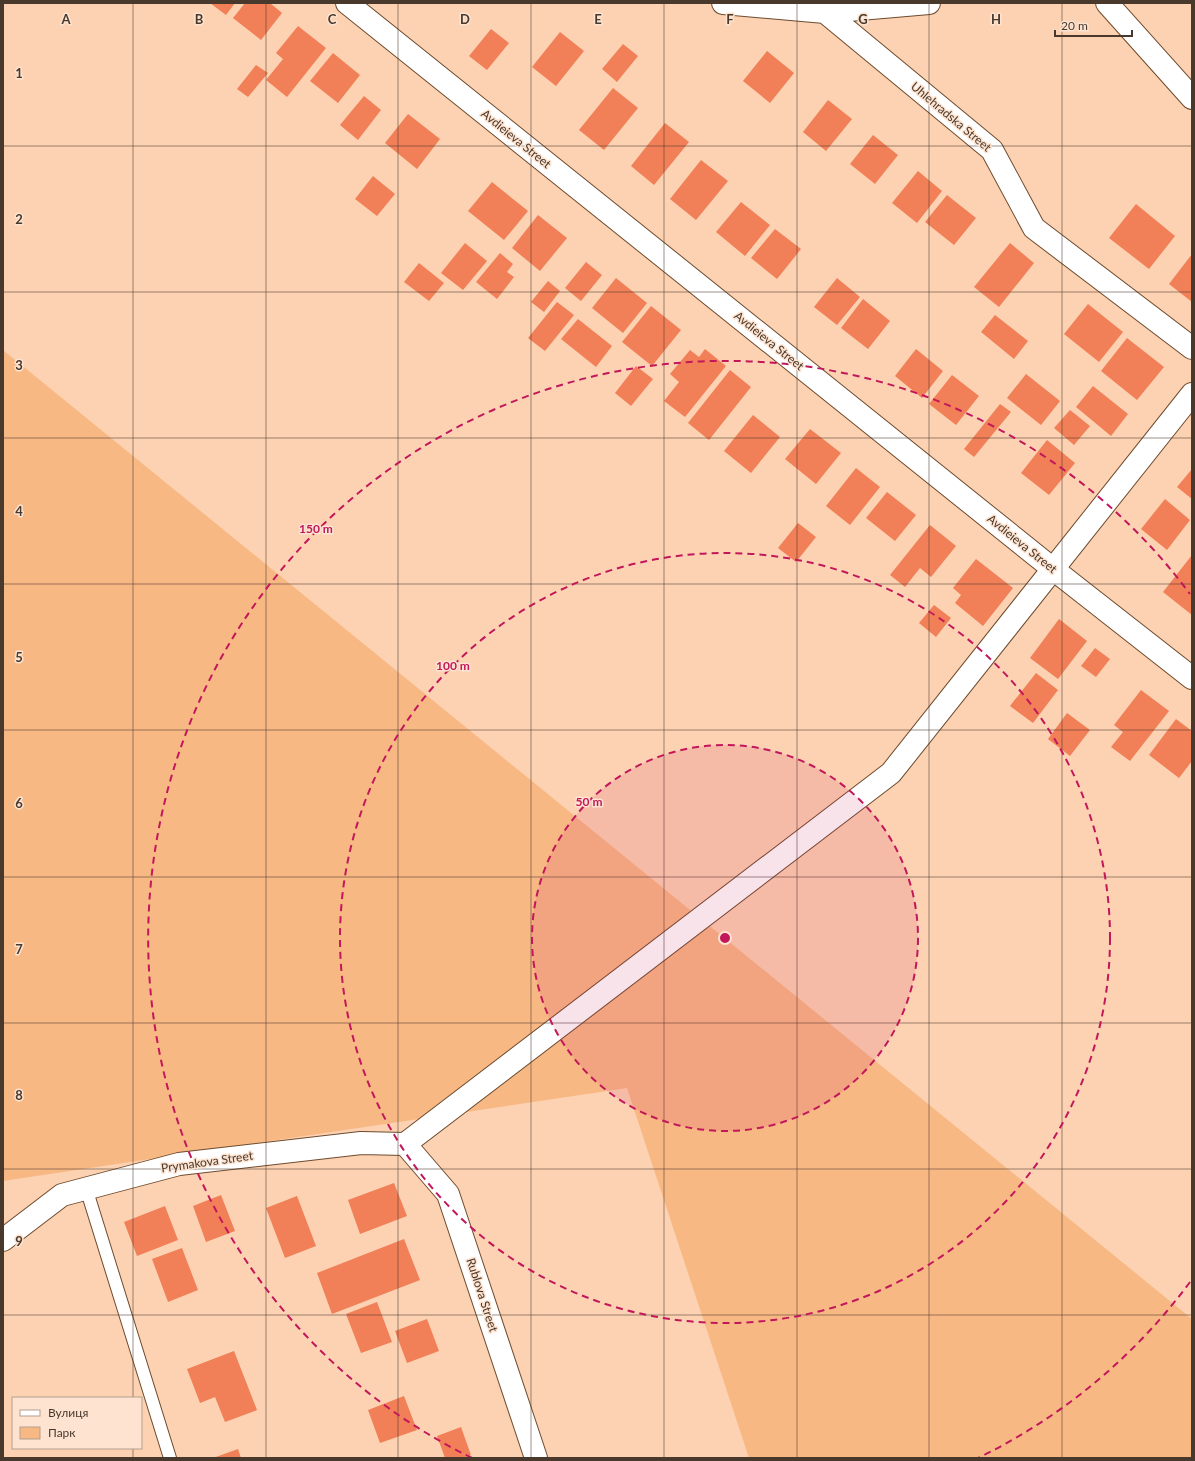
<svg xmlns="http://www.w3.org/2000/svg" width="1195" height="1461" viewBox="0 0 1195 1461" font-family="Lato,sans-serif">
	<rect width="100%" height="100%" fill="#fcd2b2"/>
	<!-- green -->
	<path fill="#f8b884" d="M3,350L1192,1319V1458H749L627,1088L3,1181Z"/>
	<!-- building -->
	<path fill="#f17f57" d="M210,3H235L226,15Z
		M245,3H270L282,13L261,40L233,18Z
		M298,26L326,48L287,97L266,80L283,59L276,53Z
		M491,29L509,43L487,70L469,56Z
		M560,32L584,51L556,86L532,67Z
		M623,44L638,56L617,82L602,69Z
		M767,51L794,73L770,103L743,81Z
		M333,53L360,75L338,103L310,81Z
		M256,65L268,73L248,97L237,89Z
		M613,88L638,108L604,150L579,130Z
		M364,96L381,110L358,140L340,125Z
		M828,100L852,119L826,151L803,132Z
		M408,114L440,139L417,169L385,143Z
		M665,123L689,142L654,185L631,166Z
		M873,135L898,155L875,184L850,164Z
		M701,160L728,181L696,220L670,199Z
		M918,171L942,191L917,223L892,203Z
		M373,176L395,194L377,216L355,199Z
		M492,182L528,211L504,240L468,211Z
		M947,195L976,218L954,245L925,222Z
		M741,202L770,225L745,256L716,232Z
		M1136,204L1175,236L1149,269L1109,238Z
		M538,215L567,238L540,271L512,248Z
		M775,229L801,249L777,279L751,258Z
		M465,243L487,261L463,290L441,273Z
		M1010,243L1034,263L999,307L974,287Z
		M500,253L513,264L507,272L514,277L497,299L476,282Z
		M1192,254V302L1169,284Z
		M586,262L602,275L581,301L565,288Z
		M419,263L444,283L429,301L404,282Z
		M616,278L647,303L623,333L592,308Z
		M837,278L860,297L837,325L814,307Z
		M548,281L560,291L544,312L531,302Z
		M863,299L890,321L868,349L841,328Z
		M557,302L574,315L545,351L528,338Z
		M1088,304L1123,332L1099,362L1064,334Z
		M651,306L681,330L652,366L622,342Z
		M995,315L1028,341L1014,359L981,332Z
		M578,319L612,346L596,367L561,339Z
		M1127,338L1164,367L1137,400L1101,371Z
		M705,349L726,366L685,417L664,401L679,382L670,374L690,350L699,357Z
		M916,349L943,371L922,398L895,376Z
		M636,366L653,379L631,406L615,393Z
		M730,370L751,387L709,440L688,423Z
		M1026,374L1060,401L1041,425L1007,398Z
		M952,375L979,396L956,425L929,404Z
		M1093,386L1128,414L1111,436L1076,407Z
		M1000,404L1011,412L974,457L964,449Z
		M1070,410L1090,426L1074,445L1054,428Z
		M753,415L780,437L751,473L724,451Z
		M810,429L841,453L816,484L785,459Z
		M1047,440L1075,463L1049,495L1021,473Z
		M856,468L880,487L850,525L826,506Z
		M1192,469V499L1177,487Z
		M887,492L916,515L895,541L866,518Z
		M1165,499L1190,520L1167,550L1141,529Z
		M798,523L816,537L796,562L778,548Z
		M930,525L956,546L931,577L920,568L905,587L890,575Z
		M1192,555V615L1163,592Z
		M976,559L1013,588L983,626L955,603L961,595L953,588Z
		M934,605L951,618L936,637L919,623Z
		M1059,619L1087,641L1058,679L1030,658Z
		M1095,648L1110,659L1096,677L1081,666Z
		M1036,673L1058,690L1033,723L1010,706Z
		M1141,690L1169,711L1130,761L1111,747L1123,732L1114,725Z
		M1067,713L1090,730L1070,756L1048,739Z
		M1176,719L1192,731V761L1179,778L1149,755Z
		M394,1183L407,1216L360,1234L348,1200Z
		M221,1195L235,1231L206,1242L193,1206Z
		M297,1196L316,1246L285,1258L266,1208Z
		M165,1206L178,1240L137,1256L124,1222Z
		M404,1239L420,1280L332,1314L317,1273Z
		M182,1248L198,1290L168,1302L152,1259Z
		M377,1302L392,1342L361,1353L346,1314Z
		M427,1319L439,1351L407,1363L395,1331Z
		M234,1351L257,1410L225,1422L215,1397L200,1403L187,1369Z
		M404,1396L417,1430L380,1443L368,1410Z
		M461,1427L471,1455L463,1458H445L437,1436Z
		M238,1449L241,1458H213Z"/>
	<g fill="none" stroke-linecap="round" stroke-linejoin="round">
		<defs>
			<path id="lane" d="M86,1188L170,1458"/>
			<path id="street" d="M347,3L1053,569L1192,678
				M723,3L825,12L992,150L1034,228L1192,348
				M1107,3L1192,98
				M825,12L929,3
				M405,1144L891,773L1192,394
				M405,1144L448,1194L536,1458
				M3,1240L62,1195L179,1164L361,1143L405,1144"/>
		</defs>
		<!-- lane casing -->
		<use href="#lane" stroke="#6e4b2e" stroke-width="14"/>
		<!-- street casing -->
		<use href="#street" stroke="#6e4b2e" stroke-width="24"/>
		<!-- lane -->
		<use href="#lane" stroke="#fff" stroke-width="12"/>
		<!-- street -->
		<use href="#street" stroke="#fff" stroke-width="22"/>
	</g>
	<!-- grid -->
	<path fill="none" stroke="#49392c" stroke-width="1" stroke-opacity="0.55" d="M133,3V1398M266,3V1458M398,3V1458M531,3V1458M664,3V1458M797,3V1458M929,3V1458M1062,3V1458M3,146H1192M3,292H1192M3,438H1192M3,584H1192M3,730H1192M3,877H1192M3,1023H1192M3,1169H1192M3,1315H1192M133,1448V1458"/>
	<!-- distance rings -->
	<circle cx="725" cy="938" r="193" fill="#c2185b" fill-opacity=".12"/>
	<g fill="none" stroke="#c2185b" stroke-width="2" stroke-dasharray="7 5">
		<circle cx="725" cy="938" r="193"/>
		<circle cx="725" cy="938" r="385"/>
		<path d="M1190 1282A578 578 0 0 1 978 1458M472 1458A578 578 0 1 1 1190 594"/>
	</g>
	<g text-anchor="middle" stroke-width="3" stroke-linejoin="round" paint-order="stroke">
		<!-- street labels -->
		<g font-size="12" fill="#49392c" stroke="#fde3d0">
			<text transform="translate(951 117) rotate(40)" y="4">Uhlehradska Street</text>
			<text transform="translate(516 139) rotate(39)" y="4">Avdieieva Street</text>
			<text transform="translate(769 341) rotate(39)" y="4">Avdieieva Street</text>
			<text transform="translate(1022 544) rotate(39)" y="4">Avdieieva Street</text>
			<text transform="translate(207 1162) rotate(-8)" y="4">Prymakova Street</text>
			<text transform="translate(482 1295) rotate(72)" y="4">Rublova Street</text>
		</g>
	</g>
	<g font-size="13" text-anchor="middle" font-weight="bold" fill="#49392c" stroke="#fde3d0" stroke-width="3" stroke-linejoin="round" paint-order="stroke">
		<text x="66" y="24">A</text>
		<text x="199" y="24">B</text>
		<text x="332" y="24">C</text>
		<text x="465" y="24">D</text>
		<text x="598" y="24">E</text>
		<text x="730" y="24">F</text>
		<text x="863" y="24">G</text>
		<text x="996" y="24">H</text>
		<text x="19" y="78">1</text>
		<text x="19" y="224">2</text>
		<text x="19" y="370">3</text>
		<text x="19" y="516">4</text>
		<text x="19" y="662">5</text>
		<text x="19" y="808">6</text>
		<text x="19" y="954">7</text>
		<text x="19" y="1100">8</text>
		<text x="19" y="1246">9</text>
	</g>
	<circle cx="725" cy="938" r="6" fill="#c2185b" stroke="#fde3d0" stroke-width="2"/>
	<g font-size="12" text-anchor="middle" font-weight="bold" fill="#c2185b" stroke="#fde3d0" stroke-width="3" stroke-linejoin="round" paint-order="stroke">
		<text x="316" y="533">150 m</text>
		<text x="453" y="670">100 m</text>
		<text x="589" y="806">50 m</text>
	</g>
	<!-- border -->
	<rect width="1195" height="1461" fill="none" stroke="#49392c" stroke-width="8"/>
	<!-- legend -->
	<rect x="12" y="1397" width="130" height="52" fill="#fde3d0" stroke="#b59f8e"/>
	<rect x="20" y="1410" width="20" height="6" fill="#ffffff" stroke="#b59f8e"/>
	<text x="48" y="1417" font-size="12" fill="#49392c">Вулиця</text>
	<rect x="20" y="1427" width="20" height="12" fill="#f8b884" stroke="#b59f8e"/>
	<text x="48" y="1437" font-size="12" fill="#49392c">Парк</text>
	<!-- scale -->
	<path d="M1055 30v6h77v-6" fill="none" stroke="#49392c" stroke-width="2"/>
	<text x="1061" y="30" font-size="12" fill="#49392c" stroke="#fde3d0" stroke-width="3" paint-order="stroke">20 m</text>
</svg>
